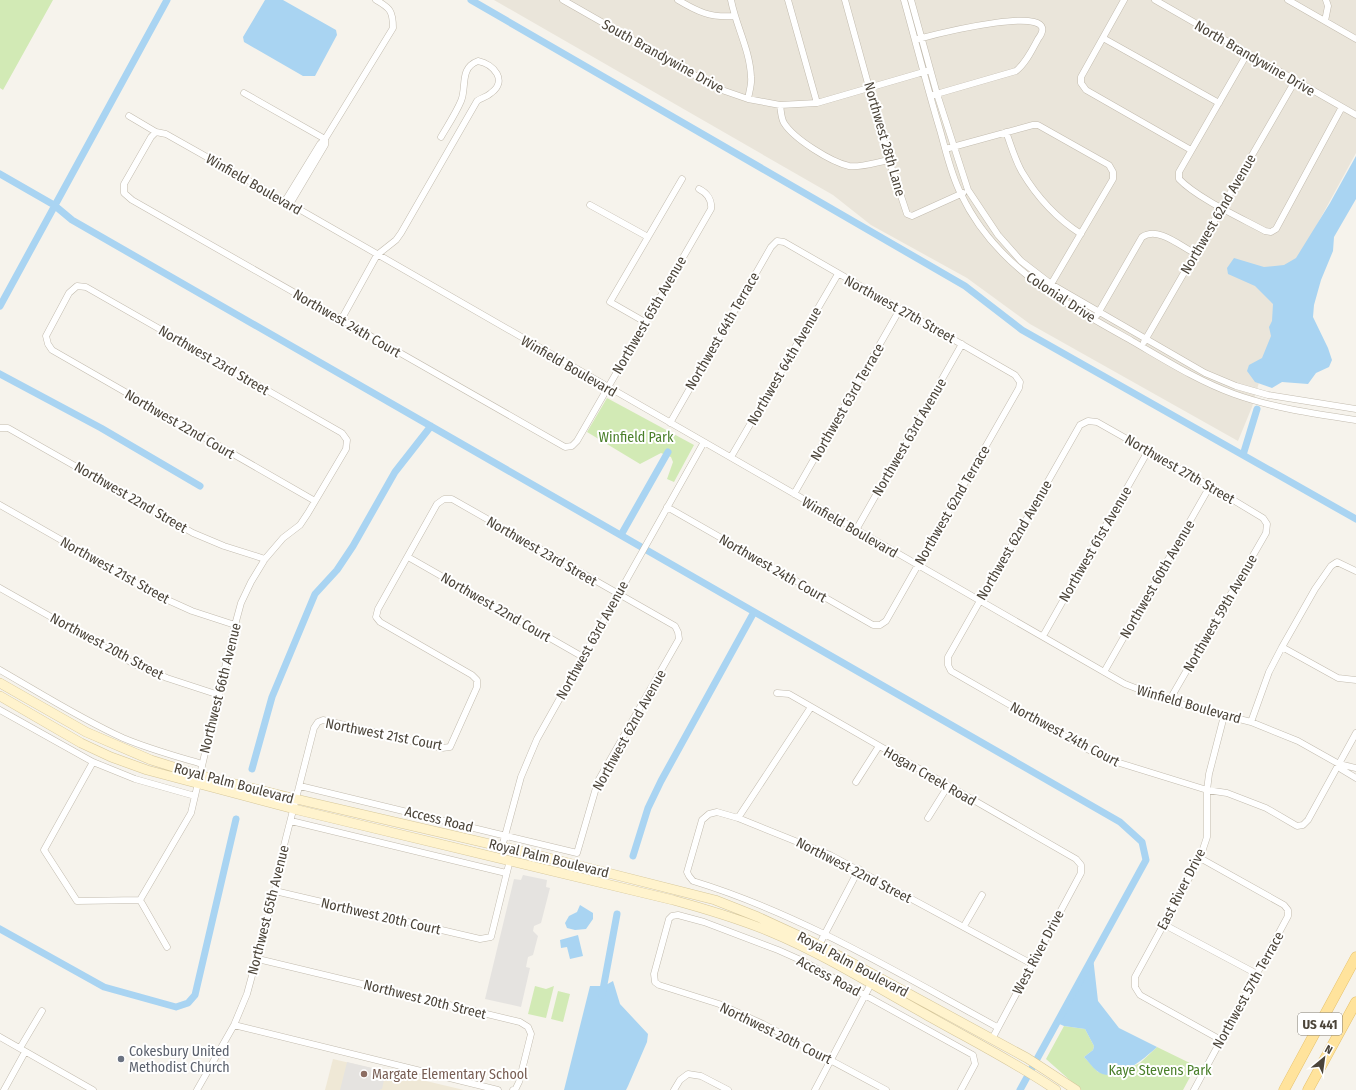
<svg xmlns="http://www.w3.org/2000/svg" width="1356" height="1090" viewBox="0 0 1356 1090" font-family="'Fira Sans Condensed',sans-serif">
	<rect width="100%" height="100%" fill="#f6f3ec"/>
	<!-- residential -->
	<path fill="#eae5da" d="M494,0H1356V153L1301,254L1272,337L1252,407L1238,441L1030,324L967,278L871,225L833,195Z"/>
	<!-- education -->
	<path fill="#efe8d6" d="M333,1059L464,1090H325Z"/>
	<!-- green -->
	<path fill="#d2eab5" d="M0,0H53L3,90L0,88Z
		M607,398L694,445L674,482L667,479L673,462L671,457L661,453L640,464L587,432Z
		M535,986L546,989L554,986L546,1018L528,1014Z
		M558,991L570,994L563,1022L551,1019Z
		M1064,1026L1085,1029L1094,1046L1093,1050L1084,1057L1098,1072L1114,1075L1140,1063L1157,1047L1196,1066L1183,1090H1081L1046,1059Z"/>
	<!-- parking -->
	<path fill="#e5e3e0" d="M523,875L547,880L546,887L550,888L541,923L534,926L533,931L538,936L533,955L528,957L526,967L530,968L521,1007L485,999L514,879L521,880Z
		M347,1062L389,1072L388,1081L384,1080L382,1089L379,1090H340Z"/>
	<!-- water -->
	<path fill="#a9d4f2" d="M265,0H283L336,30L337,35L315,76H303L244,42L243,37Z
		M1356,156V199L1334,237L1333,251L1321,280L1314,305L1313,317L1328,348L1332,360L1329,367L1316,373L1308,384L1282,382L1272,388L1255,382L1247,371L1249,365L1262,358L1271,336L1269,327L1272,321L1273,304L1255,286L1228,274L1227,268L1234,258L1264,267L1284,265L1296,258L1330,203Z
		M580,905L593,913V919L586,929L575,930L567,928L565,923L569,916L577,912Z
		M578,935L583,956L570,959L567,947L561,948L560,940Z
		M1093,957L1098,1001L1119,1028L1157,1047C1145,1058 1114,1085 1097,1071C1092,1067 1088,1061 1084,1057L1093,1050L1094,1046L1085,1029L1064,1026L1057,1023Z
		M613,981L620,1004L648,1034L647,1042L628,1086L626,1090H564L590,986H604Z"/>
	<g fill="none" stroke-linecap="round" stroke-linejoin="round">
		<!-- canal -->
		<path stroke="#a9d4f2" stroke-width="7" d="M471,0L965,286L1022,330L1356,519
			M0,174L54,205L72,220L1120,822L1142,842L1146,860L1020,1090
			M0,306L167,0
			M0,374L101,428L200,486
			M1243,455L1257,409
			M621,535L668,452
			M252,769L272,697L315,594L337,570L353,546L395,472L431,426
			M633,856L648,808L661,781L754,612
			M0,929L104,987L176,1007L188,1003L195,995L236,819
			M602,995L617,914"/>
		<defs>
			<path id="street" d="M563,0L719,89L748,99L780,105L817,103L927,71
				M678,0C698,12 711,18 734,16
				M731,0C736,26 750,50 751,77C752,84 749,92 748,99
				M788,0L817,103
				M845,0L889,160L907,214L912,216L963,193
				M904,0C916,43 927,87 940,130C946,151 951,175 961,194C996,268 1065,303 1132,341C1165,360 1198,381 1234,394C1273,408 1315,414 1356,420
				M911,0L937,94L968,190L998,235L1021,261L1051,284L1205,373L1236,386L1268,395L1356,409
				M1124,0L1081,77V83L1086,90L1191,150
				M1155,0L1356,115
				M1288,0L1356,39
				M1325,21L1328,6L1326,0
				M1103,38L1219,103
				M918,39C933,35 1068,0 1038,39C1032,50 1026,63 1016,71L933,95
				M1247,54L1179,172V179C1197,198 1241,218 1265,231L1271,232L1276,229L1342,107
				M244,93L325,139
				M780,105C781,111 781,118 784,123C794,139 831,162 849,166C860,168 877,162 889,160
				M129,116L156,132L166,134L290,204L1125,684L1169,701L1251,722L1298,741L1339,764L1356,768
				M156,132L151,137L124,184V193L132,200L565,447L572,446L577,441L711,209C712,200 707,193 699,189
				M1006,132C1011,145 1015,160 1022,172C1037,197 1056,218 1081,234
				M949,148L1033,125H1038L1109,165L1113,172V179L1050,286
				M285,201L320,144L325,139L393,28C393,11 390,8 376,0
				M290,204L325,145V139
				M590,205L648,237
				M1097,315L1142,237C1158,226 1180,246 1196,254
				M341,320L377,255L396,240L401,233L477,101C481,98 487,97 491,93C508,81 494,64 478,61C459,68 467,87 461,101C456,113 448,125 441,137
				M645,322L610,302L682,179
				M1144,342L1295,81
				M0,428H8L193,533L224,546L265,559
				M731,457L838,274
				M794,494L900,309
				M0,505L161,597L192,611L235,625
				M667,507L873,625H880L886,621L1019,388L1020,382L1015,375L784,242L777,241L771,247L670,423
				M856,530L962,344
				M408,557L583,657
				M0,588L134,664L167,678L219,695
				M1043,636L1148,451
				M1282,647L1338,678L1356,680
				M0,670C40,693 81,719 123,738C149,749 175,756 202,764
				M1104,672L1210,486
				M777,693L789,694L1076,859L1081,865V873L992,1039
				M1169,701L1266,533L1267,524L1263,518L1210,486L1097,422L1088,421L1080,425L948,657V665L951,671L1087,749L1113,761L1207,790L1227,793L1266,808L1297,826L1303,825L1308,820L1356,733
				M0,710L93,762L135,779L195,796
				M1251,722L1269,672L1282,647L1315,589L1331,566L1337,562L1356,571
				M93,762L44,850L77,901L140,900L191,813L235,625L241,603L251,582L265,559L283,538L300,525L308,513L346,449L347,440L342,433L86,287L77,286L69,293L46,336L48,344L52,350L315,501
				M1339,764L1341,769L1356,778
				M856,782L879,746
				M738,818L811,707
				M928,818L948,786
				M291,821L506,873
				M502,847L521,777L537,739L704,442
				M275,891L480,939L491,937L510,860
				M140,900L167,947
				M1163,924L1257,974
				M964,926L982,895
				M818,947L859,869
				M258,959L520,1022L528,1027L531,1034L519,1082L515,1090H513
				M234,1025L498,1090
				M997,1027C898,973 801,914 693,881L689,876L687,872L702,820L709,814L717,812L738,818L830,855L1032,964
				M0,1037L93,1090
				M1221,1040L1140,995L1135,987V977L1200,858L1207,837V790L1209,774L1224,716
				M20,1048L42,1011
				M4,1090L25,1052
				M197,1090L234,1025L247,994L275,891L277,873L314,728L318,722L323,720L442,748L450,747L477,687V680L472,675L380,622L376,617L378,609L437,504L444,499H452L675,626L678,632L679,639L598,781L577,853L300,786
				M674,1090L680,1080L688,1074L701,1076L728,1090
				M815,1090L873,980
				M886,1090L763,1024L719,1004L659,985L655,982L654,974L669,919L672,916L678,915L704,922L778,950L805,962L973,1055L975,1064L961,1090
				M1194,1090L1288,916V910L1284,905L1200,858"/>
			<path id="secondary" d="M0,683L86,732L151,760L199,775L296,799L525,852L715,900L758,917L819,945L1027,1058L1076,1090
				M0,696L81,743L111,757L147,770L294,809L673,900C706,909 739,919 771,932C822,953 876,987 925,1014C969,1039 1015,1062 1056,1090"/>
			<path id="primary" d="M1284,1090L1356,957
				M1308,1090L1356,1002"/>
		</defs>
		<!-- street casing -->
		<use href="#street" stroke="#c2bbae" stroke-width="7"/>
		<!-- secondary casing -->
		<use href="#secondary" stroke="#d6c79b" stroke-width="10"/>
		<!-- primary casing -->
		<use href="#primary" stroke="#e6c16a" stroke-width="11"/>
		<!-- street -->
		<use href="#street" stroke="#fff" stroke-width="6"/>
		<!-- secondary -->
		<use href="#secondary" stroke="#fff3cd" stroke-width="9"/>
		<!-- primary -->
		<use href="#primary" stroke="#ffe39c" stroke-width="10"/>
	</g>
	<!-- markers -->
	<circle fill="#6b7280" stroke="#fff" stroke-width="1.5" cx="121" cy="1059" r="4"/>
	<circle fill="#8d6e63" stroke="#fff" stroke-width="1.5" cx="364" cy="1074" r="4"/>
	<g text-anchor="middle" stroke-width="4" stroke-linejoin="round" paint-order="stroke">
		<!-- shield labels -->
		<rect fill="#fff" stroke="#817c74" stroke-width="1" x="1298" y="1013" width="44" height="22" rx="3"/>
		<g font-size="13" font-weight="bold" fill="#4b4439">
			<text x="1320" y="1029">US 441</text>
		</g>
		<!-- street labels -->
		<g font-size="14" fill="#4b4439" stroke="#fff">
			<text transform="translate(663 56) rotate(29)" y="5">South Brandywine Drive</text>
			<text transform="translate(1255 58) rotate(30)" y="5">North Brandywine Drive</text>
			<text transform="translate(885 139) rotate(74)" y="5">Northwest 28th Lane</text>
			<text transform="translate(254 184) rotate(30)" y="5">Winfield Boulevard</text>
			<text transform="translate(1218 214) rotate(-60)" y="5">Northwest 62nd Avenue</text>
			<text transform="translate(1061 297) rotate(33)" y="5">Colonial Drive</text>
			<text transform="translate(900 309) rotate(29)" y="5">Northwest 27th Street</text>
			<text transform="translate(649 315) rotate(-60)" y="5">Northwest 65th Avenue</text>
			<text transform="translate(347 323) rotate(30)" y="5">Northwest 24th Court</text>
			<text transform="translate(722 331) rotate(-60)" y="5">Northwest 64th Terrace</text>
			<text transform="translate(214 360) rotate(30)" y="5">Northwest 23rd Street</text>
			<text transform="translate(569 366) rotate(30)" y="5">Winfield Boulevard</text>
			<text transform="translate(784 366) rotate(-60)" y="5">Northwest 64th Avenue</text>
			<text transform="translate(847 402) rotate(-60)" y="5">Northwest 63rd Terrace</text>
			<text transform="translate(180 424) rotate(30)" y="5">Northwest 22nd Court</text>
			<text transform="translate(909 437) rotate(-60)" y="5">Northwest 63rd Avenue</text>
			<text transform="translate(1180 469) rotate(30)" y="5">Northwest 27th Street</text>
			<text transform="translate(131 497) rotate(30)" y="5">Northwest 22nd Street</text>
			<text transform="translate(952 505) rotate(-60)" y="5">Northwest 62nd Terrace</text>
			<text transform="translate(850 527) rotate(30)" y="5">Winfield Boulevard</text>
			<text transform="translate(1014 540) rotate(-60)" y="5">Northwest 62nd Avenue</text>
			<text transform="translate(1095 544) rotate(-60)" y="5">Northwest 61st Avenue</text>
			<text transform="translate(542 551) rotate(30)" y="5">Northwest 23rd Street</text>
			<text transform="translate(773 568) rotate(30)" y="5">Northwest 24th Court</text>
			<text transform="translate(115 570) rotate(29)" y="5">Northwest 21st Street</text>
			<text transform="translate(1157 579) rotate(-60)" y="5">Northwest 60th Avenue</text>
			<text transform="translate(496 607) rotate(30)" y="5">Northwest 22nd Court</text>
			<text transform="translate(1220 613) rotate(-60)" y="5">Northwest 59th Avenue</text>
			<text transform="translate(592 640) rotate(-61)" y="5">Northwest 63rd Avenue</text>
			<text transform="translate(107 646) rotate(28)" y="5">Northwest 20th Street</text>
			<text transform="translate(220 688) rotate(-76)" y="5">Northwest 66th Avenue</text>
			<text transform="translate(1189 704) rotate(16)" y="5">Winfield Boulevard</text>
			<text transform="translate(629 730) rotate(-61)" y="5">Northwest 62nd Avenue</text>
			<text transform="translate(384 734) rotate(11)" y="5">Northwest 21st Court</text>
			<text transform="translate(1065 734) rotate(28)" y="5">Northwest 24th Court</text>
			<text transform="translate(930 776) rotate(30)" y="5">Hogan Creek Road</text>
			<text transform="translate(234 783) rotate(15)" y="5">Royal Palm Boulevard</text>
			<text transform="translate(439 819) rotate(14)" y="5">Access Road</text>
			<text transform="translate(549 858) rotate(14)" y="5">Royal Palm Boulevard</text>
			<text transform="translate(854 870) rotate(27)" y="5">Northwest 22nd Street</text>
			<text transform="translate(1181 889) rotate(-63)" y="5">East River Drive</text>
			<text transform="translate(268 910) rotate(-76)" y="5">Northwest 65th Avenue</text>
			<text transform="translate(381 916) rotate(13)" y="5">Northwest 20th Court</text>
			<text transform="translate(1038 952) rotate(-62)" y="5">West River Drive</text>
			<text transform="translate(853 964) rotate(28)" y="5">Royal Palm Boulevard</text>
			<text transform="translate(829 976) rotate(28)" y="5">Access Road</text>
			<text transform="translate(1248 990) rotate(-61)" y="5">Northwest 57th Terrace</text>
			<text transform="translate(425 999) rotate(14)" y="5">Northwest 20th Street</text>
			<text transform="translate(776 1033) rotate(26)" y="5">Northwest 20th Court</text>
		</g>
		<!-- park labels -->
		<g font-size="14" fill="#4a7f2a" stroke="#fff">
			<text x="636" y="442">Winfield Park</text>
			<text x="1160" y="1075">Kaye Stevens Park</text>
		</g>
		<!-- worship labels -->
		<g font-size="14" fill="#5b616d" stroke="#fff" text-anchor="start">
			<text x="129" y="1056">Cokesbury United<tspan x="129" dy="16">Methodist Church</tspan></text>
		</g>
		<!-- education labels -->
		<g font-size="14" fill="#785e54" stroke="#fff" text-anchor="start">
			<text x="372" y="1079">Margate Elementary School</text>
		</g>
	</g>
	<!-- north arrow -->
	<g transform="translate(1324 1058) rotate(29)" stroke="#ffffff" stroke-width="3" paint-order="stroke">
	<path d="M0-3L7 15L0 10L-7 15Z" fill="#4b4439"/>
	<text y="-6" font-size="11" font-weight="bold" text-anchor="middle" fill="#4b4439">N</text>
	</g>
</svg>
